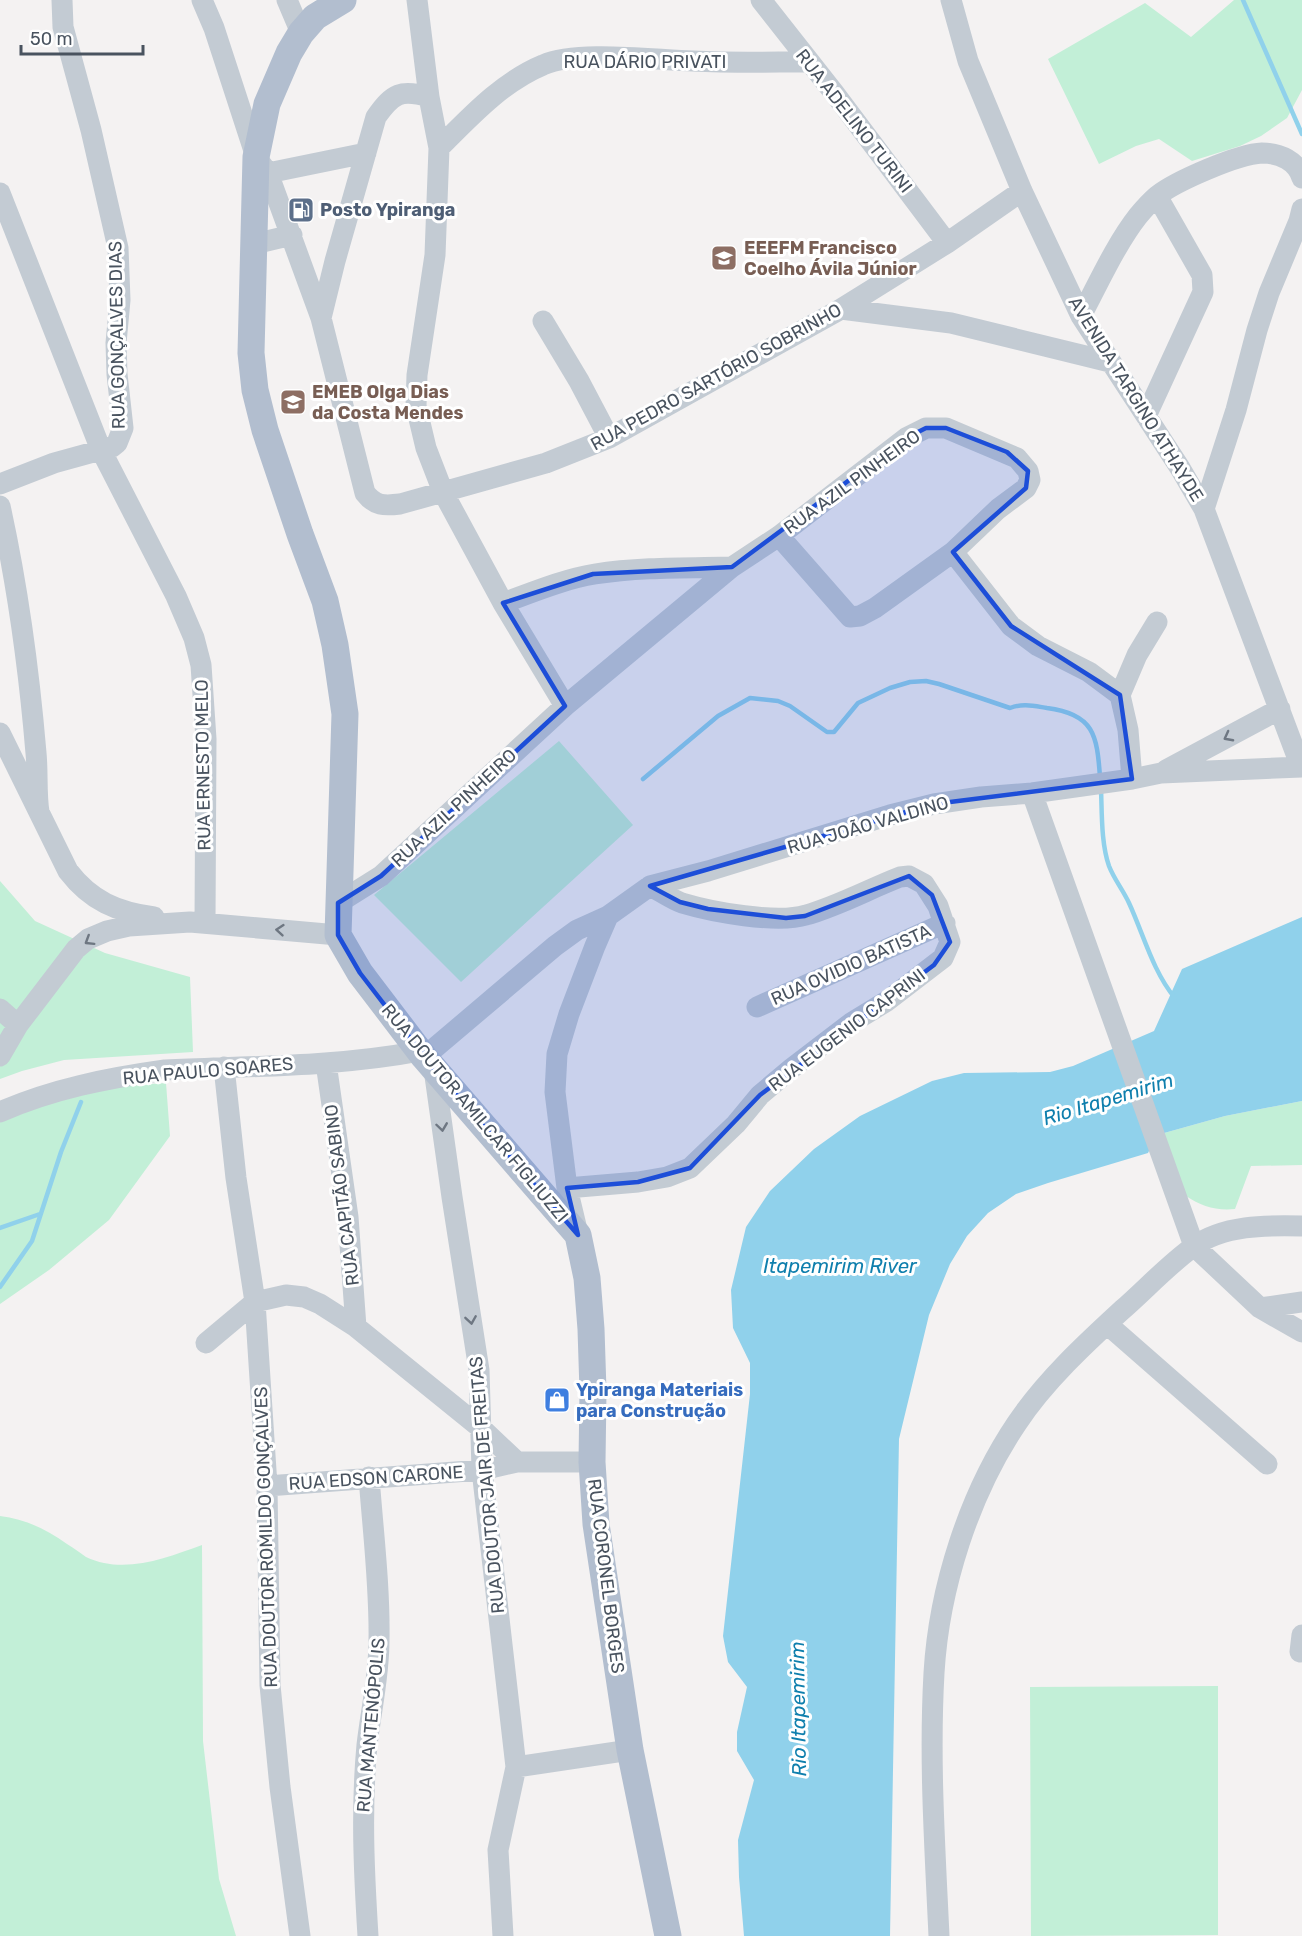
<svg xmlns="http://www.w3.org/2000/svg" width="1302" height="1936" viewBox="0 0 1302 1936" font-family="Rubik,sans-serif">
	<rect width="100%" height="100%" fill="#f4f2f2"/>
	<!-- green -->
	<path fill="#c2efd7" d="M1234,0H1302V90L1287,118L1261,136L1240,146L1192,161L1159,139L1136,146L1099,164L1048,59L1145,3L1191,37Z
		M559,741L633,825L461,982L374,895Z
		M0,881L35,921L105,953L190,977L193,1052L64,1060L22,1071L0,1079Z
		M166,1083L170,1136L109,1220L49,1270L0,1304V1110L68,1089Z
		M1302,1101V1165L1251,1166L1235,1209C1216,1211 1201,1206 1186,1196L1157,1135L1225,1116Z
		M0,1516C25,1519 46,1529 67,1544C74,1548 80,1553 86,1557C124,1575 166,1558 202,1545L203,1741L219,1879L236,1936H0Z
		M1218,1686V1935L1031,1936L1030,1687Z"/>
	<!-- water -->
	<path fill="#90d1eb" d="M1302,917V1101L1225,1116L1157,1135L1148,1153L1048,1183L1016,1194L988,1213L967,1236L950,1264L929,1315L899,1439L890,1936H744L739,1877L738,1840L754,1780L737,1751V1732L747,1687L728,1662L723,1636L750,1394V1363L733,1328L731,1290L746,1227L770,1191L814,1149L860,1116L932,1081L964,1073L1050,1072L1073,1066L1154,1031L1182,969Z"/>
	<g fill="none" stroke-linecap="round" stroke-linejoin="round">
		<!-- stream -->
		<path stroke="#90d1eb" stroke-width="4.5" d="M1243,0L1302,134
			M643,779L718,716L750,698L778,701L790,706L827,732H834L858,703L890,688L910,682L926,681L939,684L1010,708C1023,703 1034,706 1047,708C1094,714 1097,735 1100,777
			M1101,789C1102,813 1101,843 1109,866C1114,879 1123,890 1129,903C1143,933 1153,972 1175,998
			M0,1228L40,1214
			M0,1287L32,1241L61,1152L81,1102"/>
		<!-- minor -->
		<path stroke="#c3cbd3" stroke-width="21" d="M202,0L214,28L256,157L268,173L321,318
			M287,0L301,33
			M417,0L429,97L439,148L435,255L417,375L416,406L426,448L443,492L503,603L565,706
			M761,0L835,94L947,243
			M951,0L968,61L1022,191L1081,316L1180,468L1204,509L1301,767
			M429,97C401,89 393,93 376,117L335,261L321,318L365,493C375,506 384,506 400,504L546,463L609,438L841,309L947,243L1022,191
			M439,148C470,117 502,82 543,65C577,50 654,60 693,61C732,63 770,62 808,62
			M268,173L366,153
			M0,193L101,450L176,596L194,638L201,665L206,739L205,923
			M254,244L292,235
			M841,309L951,323L1110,362
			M1081,316C1098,284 1116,244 1138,216C1143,210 1150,202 1157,196C1176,181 1238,154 1262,153C1280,153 1297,161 1302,178
			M543,321L579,381L609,438
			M1146,416L1203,292L1202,275L1157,196
			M0,484L54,463L112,447L117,443L123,428L117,374L116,343L120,300L118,248L91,130L63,27L62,0
			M0,506C18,588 29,670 36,753C38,773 36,793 39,812
			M1204,509L1236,410L1257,330L1269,293L1299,221L1302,209
			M953,552L1011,626L1038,646L1089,672L1120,695
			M503,603C533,592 564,579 595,574C640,567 687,568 732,567
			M0,733L68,871C91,901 117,912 154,917
			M1166,770L1280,709
			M1132,779L1128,730L1120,695L1137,655L1157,622
			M1032,793L1194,1246L1260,1308L1302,1332
			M338,903L381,876L565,706L732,567L779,536L906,438L926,428H946L1017,458L1028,471L1030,480L1026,488L998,509L953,552L875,608L860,616L850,617L779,536
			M757,1007L945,923
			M0,1009L18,1025
			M0,1056L18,1025L76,949L88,939L107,931L129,926L190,922L338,935
			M424,1057L555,946L577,930L608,916
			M326,1063L348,1217L356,1327
			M224,1067L236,1178L255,1302L267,1486L270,1685L280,1787L300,1936
			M434,1069L452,1197L479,1370L482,1470L516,1767L498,1850L503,1936
			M0,1112C52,1089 108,1078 165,1070C249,1066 336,1067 420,1051
			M567,1188L638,1182L667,1177L690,1168L736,1124L760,1095L792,1068L851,1023L887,1001L943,958L950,942L938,906L924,884L909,876L900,877C869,889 838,906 806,915C777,924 712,912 682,903C671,899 660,891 650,886
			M578,1234L567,1188L555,1092L557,1054L569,1014L595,946L608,916L650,886L708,871L890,815L934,804L981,797L1032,793L1132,779L1161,773L1302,767
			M1260,1308L1302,1302
			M1107,1324L1267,1464
			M206,1343L255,1302L286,1295L304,1297L320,1304L356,1327L482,1429L517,1462
			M267,1486L482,1470L517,1462H592
			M1300,1652L1302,1635
			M516,1767L630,1750
			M368,1936C364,1872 361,1809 367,1745C371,1710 379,1676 379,1641C380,1587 373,1531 369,1477
			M939,1936C935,1849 929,1761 934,1673C939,1588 969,1494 1017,1423C1045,1381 1085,1344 1122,1310C1145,1290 1168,1265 1193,1247C1223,1225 1266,1225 1302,1226"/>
		<!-- major -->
		<path stroke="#b2becf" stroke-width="27" d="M343,0L315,17L301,33L289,53L267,104L256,157L251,353L255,390L265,430L300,534L325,601L335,645L345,714L338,935L360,973L424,1057L578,1235L587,1278L591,1329L593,1391L592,1462L596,1524L630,1750L668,1936"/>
	</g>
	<!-- one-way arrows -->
	<defs><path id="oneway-chevron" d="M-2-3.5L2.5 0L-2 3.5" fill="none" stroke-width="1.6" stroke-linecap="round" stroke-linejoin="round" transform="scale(1.5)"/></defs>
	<g stroke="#6e7782">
		<use href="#oneway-chevron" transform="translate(1228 737) rotate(152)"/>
		<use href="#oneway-chevron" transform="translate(280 930) rotate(-175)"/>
		<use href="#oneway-chevron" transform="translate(89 941) rotate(148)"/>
		<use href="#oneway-chevron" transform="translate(442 1127) rotate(82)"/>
		<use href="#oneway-chevron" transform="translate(471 1320) rotate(81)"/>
	</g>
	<!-- marked area -->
	<path fill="#1d4ed8" fill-opacity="0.2" stroke="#1d4ed8" stroke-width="4.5" stroke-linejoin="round" d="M926,428H946L1007,452L1028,471L1026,488L953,552L1011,626L1120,695L1132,779L934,804L650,886L680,902L708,909L786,918L805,916L909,876L932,895L950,942L934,965L760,1095L690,1168L638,1182L567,1188L578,1235L434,1069L360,973L338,935V903L381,876L565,706L503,603L593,574L732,567L906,438Z"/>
	<!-- icons -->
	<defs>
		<symbol id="fuel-square" viewBox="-11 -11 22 22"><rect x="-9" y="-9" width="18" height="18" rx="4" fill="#5c6f8a" stroke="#fff"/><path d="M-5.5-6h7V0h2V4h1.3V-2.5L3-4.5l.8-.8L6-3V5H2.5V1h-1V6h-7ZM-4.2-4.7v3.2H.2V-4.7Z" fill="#fff"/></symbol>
		<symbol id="school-square" viewBox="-11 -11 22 22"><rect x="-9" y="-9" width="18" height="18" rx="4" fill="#8d6e63" stroke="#fff"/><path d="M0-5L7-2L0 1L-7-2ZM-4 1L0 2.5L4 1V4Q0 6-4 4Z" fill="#fff"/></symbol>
		<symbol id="shop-square" viewBox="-11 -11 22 22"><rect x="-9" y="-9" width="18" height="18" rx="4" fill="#3f7fe0" stroke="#fff"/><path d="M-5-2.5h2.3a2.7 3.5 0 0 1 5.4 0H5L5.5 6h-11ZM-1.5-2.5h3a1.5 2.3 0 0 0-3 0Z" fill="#fff"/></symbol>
	</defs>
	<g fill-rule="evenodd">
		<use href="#fuel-square" x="286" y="195" width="30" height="30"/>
		<use href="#school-square" x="709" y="243" width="30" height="30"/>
		<use href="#school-square" x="278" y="387" width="30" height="30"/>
		<use href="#shop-square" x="542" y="1385" width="30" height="30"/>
	</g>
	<g text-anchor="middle" stroke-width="6" stroke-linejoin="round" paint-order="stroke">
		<!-- street labels -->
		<g font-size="18" fill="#49535f" stroke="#fff">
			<text x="645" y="68">RUA DÁRIO PRIVATI</text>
			<text transform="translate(854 121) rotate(52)" y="6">RUA ADELINO TURINI</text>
			<text transform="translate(117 335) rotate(-91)" y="6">RUA GONÇALVES DIAS</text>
			<text transform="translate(716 377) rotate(-29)" y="6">RUA PEDRO SARTÓRIO SOBRINHO</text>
			<text transform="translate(1136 399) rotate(58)" y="6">AVENIDA TARGINO ATHAYDE</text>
			<text transform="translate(852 482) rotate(-36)" y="6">RUA AZIL PINHEIRO</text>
			<text transform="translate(203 765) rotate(-91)" y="6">RUA ERNESTO MELO</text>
			<text transform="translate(454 808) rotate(-43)" y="6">RUA AZIL PINHEIRO</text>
			<text transform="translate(868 825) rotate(-16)" y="6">RUA JOÃO VALDINO</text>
			<text transform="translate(851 965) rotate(-24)" y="6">RUA OVIDIO BATISTA</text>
			<text transform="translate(847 1030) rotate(-37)" y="6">RUA EUGENIO CAPRINI</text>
			<text transform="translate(208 1071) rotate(-5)" y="6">RUA PAULO SOARES</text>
			<text transform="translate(475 1113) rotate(50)" y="6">RUA DOUTOR AMILCAR FIGLIUZZI</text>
			<text transform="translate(342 1195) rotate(-97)" y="6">RUA CAPITÃO SABINO</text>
			<text transform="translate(376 1478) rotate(-4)" y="6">RUA EDSON CARONE</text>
			<text transform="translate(487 1485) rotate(-95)" y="6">RUA DOUTOR JAIR DE FREITAS</text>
			<text transform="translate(266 1537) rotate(-92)" y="6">RUA DOUTOR ROMILDO GONÇALVES</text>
			<text transform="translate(606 1576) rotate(83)" y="6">RUA CORONEL BORGES</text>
			<text transform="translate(371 1725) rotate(-85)" y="6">RUA MANTENÓPOLIS</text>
		</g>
		<!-- service labels -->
		<g font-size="18" font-weight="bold" fill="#4e5e75" stroke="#fff" text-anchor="start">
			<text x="320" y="216">Posto Ypiranga</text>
		</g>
		<!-- education labels -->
		<g font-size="18" font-weight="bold" fill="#785e54" stroke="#fff" text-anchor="start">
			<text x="744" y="254">EEEFM Francisco<tspan x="744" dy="21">Coelho Ávila Júnior</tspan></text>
			<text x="312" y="398">EMEB Olga Dias<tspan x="312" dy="21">da Costa Mendes</tspan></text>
		</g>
		<!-- shop labels -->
		<g font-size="18" font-weight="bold" fill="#366cbe" stroke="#fff" text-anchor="start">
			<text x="576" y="1396">Ypiranga Materiais<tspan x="576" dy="21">para Construção</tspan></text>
		</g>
		<!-- water labels -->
		<g font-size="20" font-style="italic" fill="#0f7fad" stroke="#fff">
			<text transform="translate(1108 1099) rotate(-17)" y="7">Rio Itapemirim</text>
			<text x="840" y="1273">Itapemirim River</text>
			<text transform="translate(798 1709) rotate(-91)" y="7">Rio Itapemirim</text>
		</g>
	</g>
	<!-- scale -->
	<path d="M21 45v9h122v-9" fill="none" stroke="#49535f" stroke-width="3"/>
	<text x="30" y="45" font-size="18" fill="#49535f" stroke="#ffffff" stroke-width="4.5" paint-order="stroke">50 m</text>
</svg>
